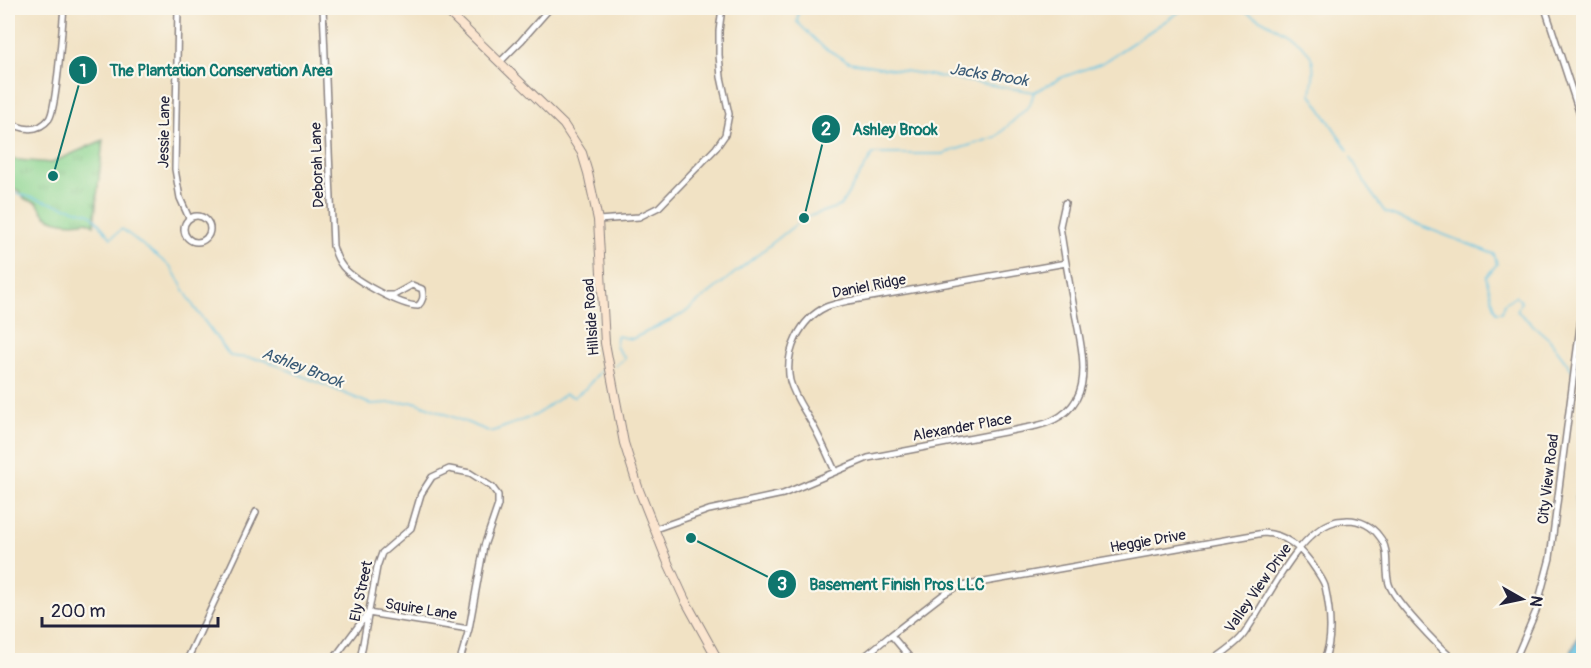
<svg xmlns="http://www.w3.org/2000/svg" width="1591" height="668" viewBox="0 0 1591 668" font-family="Pangolin,sans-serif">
	<defs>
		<pattern id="grass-tufts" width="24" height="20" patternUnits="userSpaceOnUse" patternTransform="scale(1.5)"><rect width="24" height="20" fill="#8ad490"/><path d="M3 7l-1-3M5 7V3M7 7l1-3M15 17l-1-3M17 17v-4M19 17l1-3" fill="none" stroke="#77b67d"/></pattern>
		<pattern id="water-waves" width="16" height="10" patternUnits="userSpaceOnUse" patternTransform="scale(1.5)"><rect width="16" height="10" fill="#65c3e3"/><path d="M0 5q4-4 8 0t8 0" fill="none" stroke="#57a7c4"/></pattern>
	</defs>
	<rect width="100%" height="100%" fill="#fbf7ec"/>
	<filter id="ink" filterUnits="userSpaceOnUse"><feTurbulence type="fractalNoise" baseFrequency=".0167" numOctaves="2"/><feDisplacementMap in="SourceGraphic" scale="12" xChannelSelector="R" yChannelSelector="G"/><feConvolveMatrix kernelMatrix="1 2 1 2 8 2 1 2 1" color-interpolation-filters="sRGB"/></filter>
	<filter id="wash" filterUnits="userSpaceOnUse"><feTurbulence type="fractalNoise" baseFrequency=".008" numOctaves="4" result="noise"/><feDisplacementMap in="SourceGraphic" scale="24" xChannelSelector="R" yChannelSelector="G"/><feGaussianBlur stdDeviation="1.35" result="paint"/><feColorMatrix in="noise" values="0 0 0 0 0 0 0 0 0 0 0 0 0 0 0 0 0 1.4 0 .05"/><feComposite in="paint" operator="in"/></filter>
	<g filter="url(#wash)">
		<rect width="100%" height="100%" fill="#f1e2c4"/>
		<!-- grass -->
		<path fill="url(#grass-tufts)" stroke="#567b66" stroke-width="1.5" d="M103,140L94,225L87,221C75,224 50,224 42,211C40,208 39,205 37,203L25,199L18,190L8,189V159L51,163Z"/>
		<!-- water -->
		<path fill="url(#water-waves)" stroke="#44728f" stroke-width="1.5" d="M1583,494H1584L1583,558L1575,496Z
			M1583,614V660H1568L1583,625Z"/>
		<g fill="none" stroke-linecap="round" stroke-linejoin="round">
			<!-- stream -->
			<path stroke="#65c3e3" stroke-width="1.5" d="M799,8L797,22L823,47L849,62L1034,92L1063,77L1102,63L1185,8
				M1239,8C1257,18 1304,39 1311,57C1316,68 1312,84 1311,94L1348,150
				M1351,157L1367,187L1385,212L1494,254L1497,264L1486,277L1496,312H1502L1505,303L1515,296L1521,301L1517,311L1549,339L1573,371
				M8,191L91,214L111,238L122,229L171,267L194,307L230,356L264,360L370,404L415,402L491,432L536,415L565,394L574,397L586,388L603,368
				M615,366L625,358L616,347L617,336L632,339L683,314L804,218L840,206L873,154H942L996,137L1030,105L1034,92
				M1577,373L1584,376"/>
		</g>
	</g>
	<g filter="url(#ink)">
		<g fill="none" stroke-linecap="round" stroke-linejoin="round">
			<defs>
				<path id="street" d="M178,8L175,169L180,198L189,218
					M323,8L333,246C335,253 338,261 343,267C355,281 401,306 418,306C423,301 424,297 422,289L412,285L394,295H387
					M1545,8L1584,127
					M500,62L521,41L550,8
					M8,121C21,130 38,133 49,119C57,108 62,26 64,8
					M184 229a13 13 0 1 1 26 0a13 13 0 1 1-26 0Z
					M598,220L639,217L659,207L716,148L725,135L729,114L721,77L719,55V31L722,8
					M835,471C827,454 820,437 811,422C803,408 794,396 790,381C784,353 800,319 826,307C833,304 841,303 848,301L1066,263
					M655,529L709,510L783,494L868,458L1036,426C1100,411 1083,356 1074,308C1069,281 1064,253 1060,226L1065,203
					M891,635L944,594L956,587L1264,533C1287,534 1304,551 1316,570C1319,575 1323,580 1325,586C1330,609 1334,638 1324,660
					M187,660L256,512
					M333,660L368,613L469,629
					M360,660L377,567L382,553L411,528L421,494L432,477L449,469L470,473L492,487L498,495V505L484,546L469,629L460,660
					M860,660L891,635L912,660
					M1213,660C1223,653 1237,644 1244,634C1266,604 1296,533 1334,522C1338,520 1344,521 1348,520C1360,520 1372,526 1379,536C1391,550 1384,568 1389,584C1395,602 1438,646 1454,660
					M1515,660L1536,611L1550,558L1584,295"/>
				<path id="secondary" d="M444,8L564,125L582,153L588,173L598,220L605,343L624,443L639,490L668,563L685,600L718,660"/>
			</defs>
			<!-- street casing -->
			<use href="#street" stroke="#8a8280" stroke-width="8"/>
			<!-- secondary casing -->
			<use href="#secondary" stroke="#8a8280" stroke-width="10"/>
			<!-- street -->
			<use href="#street" stroke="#fff" stroke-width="5"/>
			<!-- secondary -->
			<use href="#secondary" stroke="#fbe5cf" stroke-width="8"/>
		</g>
	</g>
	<g text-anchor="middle" stroke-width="4.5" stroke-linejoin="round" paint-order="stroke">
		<!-- street labels -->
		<g font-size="15" fill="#22223b" stroke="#fbf7ec">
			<text transform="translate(164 132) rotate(-89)" y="5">Jessie Lane</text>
			<text transform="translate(317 165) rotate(-92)" y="5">Deborah Lane</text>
			<text transform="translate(869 286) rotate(-11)" y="5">Daniel Ridge</text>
			<text transform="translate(591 317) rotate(-94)" y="5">Hillside Road</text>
			<text transform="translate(962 427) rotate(-10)" y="5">Alexander Place</text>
			<text transform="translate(1548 479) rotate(-83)" y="5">City View Road</text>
			<text transform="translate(1148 541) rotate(-10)" y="5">Heggie Drive</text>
			<text transform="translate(1258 588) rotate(-55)" y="5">Valley View Drive</text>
			<text transform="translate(361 591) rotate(-78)" y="5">Ely Street</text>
			<text transform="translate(421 609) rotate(9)" y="5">Squire Lane</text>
		</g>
		<!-- water labels -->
		<g font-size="16" font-style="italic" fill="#395a76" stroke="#fbf7ec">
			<text transform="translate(989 74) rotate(9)" y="6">Jacks Brook</text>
			<text transform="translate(303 367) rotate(21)" y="6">Ashley Brook</text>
		</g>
	</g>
	<!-- callouts -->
	<path fill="none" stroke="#0f766e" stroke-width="2" d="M53 176L83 70M804 218L826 129M691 538L782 584"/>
	<g fill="#0f766e" stroke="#fbf7ec" stroke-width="2">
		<circle cx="53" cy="176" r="6"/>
		<circle cx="804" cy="218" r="6"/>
		<circle cx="691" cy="538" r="6"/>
		<circle cx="83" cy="70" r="15"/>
		<circle cx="826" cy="129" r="15"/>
		<circle cx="782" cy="584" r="15"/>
	</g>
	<g font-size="18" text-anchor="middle" font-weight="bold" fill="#fff">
		<text x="83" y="77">1</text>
		<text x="826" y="135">2</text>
		<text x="782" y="590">3</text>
	</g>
	<g font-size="16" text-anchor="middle" font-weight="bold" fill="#0f766e" stroke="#fbf7ec" stroke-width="4.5" stroke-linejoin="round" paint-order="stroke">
		<text x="221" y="76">The Plantation Conservation Area</text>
		<text x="895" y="135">Ashley Brook</text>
		<text x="897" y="590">Basement Finish Pros LLC</text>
	</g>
	<!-- margin -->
	<rect width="1591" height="668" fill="none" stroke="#fbf7ec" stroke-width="30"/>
	<!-- north arrow -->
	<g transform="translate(1522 599) rotate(99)" stroke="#fbf7ec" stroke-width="4.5" paint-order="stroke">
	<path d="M0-4.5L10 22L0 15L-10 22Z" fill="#22223b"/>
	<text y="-9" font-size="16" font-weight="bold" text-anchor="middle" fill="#22223b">N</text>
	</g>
	<!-- scale -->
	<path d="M42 617v9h176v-9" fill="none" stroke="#22223b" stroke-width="3"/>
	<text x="51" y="617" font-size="18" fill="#22223b" stroke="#fbf7ec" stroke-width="4.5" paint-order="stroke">200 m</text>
</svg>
